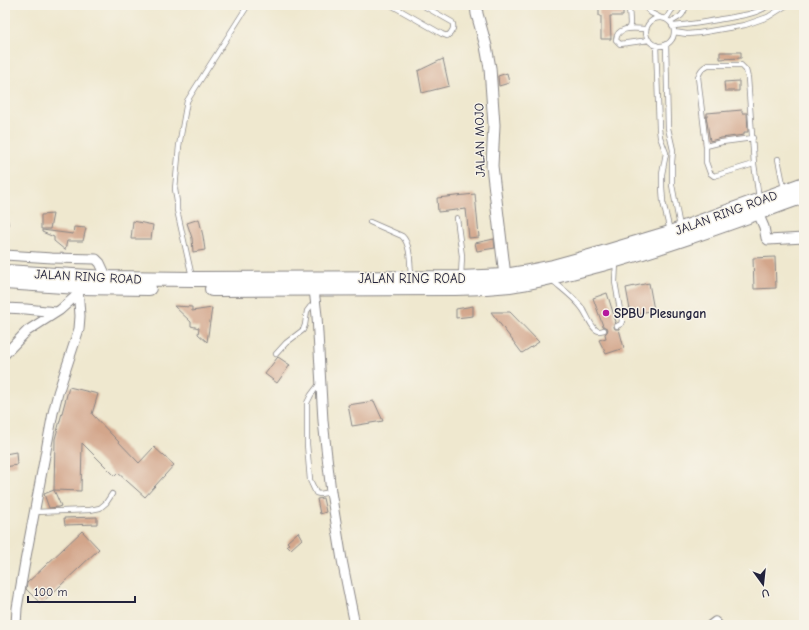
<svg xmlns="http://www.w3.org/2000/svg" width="809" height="630" viewBox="0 0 809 630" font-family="'Comic Neue',sans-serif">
	<rect width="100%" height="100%" fill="#f7f3e8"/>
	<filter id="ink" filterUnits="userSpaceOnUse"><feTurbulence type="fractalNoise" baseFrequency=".025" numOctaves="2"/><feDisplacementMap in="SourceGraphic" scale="8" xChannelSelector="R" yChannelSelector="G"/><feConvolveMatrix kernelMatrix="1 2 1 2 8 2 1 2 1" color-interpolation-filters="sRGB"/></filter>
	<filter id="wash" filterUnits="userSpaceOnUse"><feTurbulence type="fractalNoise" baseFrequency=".012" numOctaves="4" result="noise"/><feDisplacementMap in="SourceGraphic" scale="16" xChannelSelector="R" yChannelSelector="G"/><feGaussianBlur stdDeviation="0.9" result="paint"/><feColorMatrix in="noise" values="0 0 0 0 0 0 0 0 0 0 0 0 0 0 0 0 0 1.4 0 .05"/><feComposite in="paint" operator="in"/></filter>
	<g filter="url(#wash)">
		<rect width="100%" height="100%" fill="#efe8cf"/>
		<g id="blocks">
			<!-- building -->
			<path fill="#d3a68b" d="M599,5H623V16H610L611,39H601V16H599Z
				M720,52H741V58L720,59Z
				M443,59L449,86L422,93L418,71Z
				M507,73L509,83L499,86L498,76Z
				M739,81V91H725L724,82Z
				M742,110V113H747L748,132H744V135L721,138L710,141L706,116H707V113Z
				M475,194L479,237L469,238L466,209L438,212L437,198Z
				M53,214L50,229H41V215Z
				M199,219L203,236L205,250L193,252L192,238L187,223Z
				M133,221L153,225L151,239H131Z
				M74,227L86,228L83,241H67L65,250L54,241V237L42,232V230L73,234Z
				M494,239L495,248L477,251L475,243Z
				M775,257L776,288L754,289L753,258Z
				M649,283L654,310L631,315L626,288Z
				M607,293L616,322L614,324V327L615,329H619L624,348L606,354L599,340L606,338L605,334L607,332L608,329L605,327L603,326L593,298Z
				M174,306L192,307V311L212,308L207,342L198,334L199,328L191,326V322Z
				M473,306V316L456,318V309Z
				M491,312H510L539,342L522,353Z
				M278,357L290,365L277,383L265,374L277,358Z
				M69,387L98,394L92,414L139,463L154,447L174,465L145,497L118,473L115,476L82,443L81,491L54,490L55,439Z
				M374,401L383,421L352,426L348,405Z
				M16,452L17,465L5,467V454Z
				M54,490L61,506L58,507L49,508L44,494Z
				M323,498L326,512L320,514L317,499Z
				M97,517V524L65,525L64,518Z
				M82,531L99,549L41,604L26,589L27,583Z
				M298,532L302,539L291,549L287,545L289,544L287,542Z"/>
		</g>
	</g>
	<g filter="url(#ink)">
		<use href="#blocks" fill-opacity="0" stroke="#888585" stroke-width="1"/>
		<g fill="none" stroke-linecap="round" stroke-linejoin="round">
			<defs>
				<path id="service" d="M391,5L442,34L447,36C452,33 455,27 452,22L422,5
					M629,5L630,24L629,28
					M643,5L651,13L661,18
					M646 32a14 14 0 1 1 28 0a14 14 0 1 1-28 0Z
					M666,19L671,11L676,5
					M670,22C680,17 683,17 686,5
					M672,26C689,25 705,22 722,19C738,16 756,15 769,5
					M646,29C636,29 617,25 616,40L620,44L649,40
					M674,32L687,34L699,33L745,25L768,17L787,5
					M666,44L668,128L673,150L672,162V185L680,227
					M656,45L659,128L660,137L666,153L662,174V187L663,202L670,231
					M706,146L722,142L753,138
					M778,159L784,189
					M754,164L714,176L710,173L706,162V146L698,77C700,71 702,68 708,65H741L746,70L748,78L754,164L759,198
					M457,218L462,256L461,276
					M5,220L6,225L5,234
					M370,222L402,236C411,244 410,265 411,276
					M616,262L615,282L622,321L621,324L617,326
					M192,277L177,210V202L175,189L179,146L187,101L248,5
					M552,280C562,289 574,297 582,308C587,314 589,323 595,329C598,332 600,331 604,330
					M276,354L286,343L303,330L305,325L307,311L310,307L316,302
					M320,383L311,395L307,403V444L310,480L316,493L320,494L331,492
					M34,512L90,510L100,508L106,503L112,494"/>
				<path id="minor" d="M758,213L764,227L766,238L768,240L804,238
					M5,255L52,258L96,259L100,263L107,278
					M314,289L317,316L323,421L331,492L342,560L355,625
					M5,308L26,309L56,312
					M5,354L27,331L60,310L78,294
					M16,625L17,608L25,562L53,413L58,393L79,329L80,316L78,287
					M711,625L715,622L718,625"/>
				<path id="tertiary" d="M476,5L477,14L486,46L490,68L494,125L492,166L505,276"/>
				<path id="trunk" d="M5,272L107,278L193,279L461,278L505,276L523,273L553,267L593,256L670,233L804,184
					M5,282L78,287L149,288
					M212,289L455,288C473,288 492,287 510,285C541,281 572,272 602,264C671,245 737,220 804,196"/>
			</defs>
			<!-- service casing -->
			<use href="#service" stroke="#888585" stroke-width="6"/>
			<!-- minor casing -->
			<use href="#minor" stroke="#888585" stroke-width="11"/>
			<!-- tertiary casing -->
			<use href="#tertiary" stroke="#888585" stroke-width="13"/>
			<!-- trunk casing -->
			<use href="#trunk" stroke="#888585" stroke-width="16"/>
			<!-- service -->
			<use href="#service" stroke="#fff" stroke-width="4.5"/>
			<!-- minor -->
			<use href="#minor" stroke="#fff" stroke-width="9"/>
			<!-- tertiary -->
			<use href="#tertiary" stroke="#fff" stroke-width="11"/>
			<!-- trunk -->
			<use href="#trunk" stroke="#fff" stroke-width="14"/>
		</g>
	</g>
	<!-- markers -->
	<circle fill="#b5179e" stroke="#f7f3e8" stroke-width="1.5" cx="606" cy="313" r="4"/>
	<g text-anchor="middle" stroke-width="3" stroke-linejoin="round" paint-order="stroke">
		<!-- street labels -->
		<g font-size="13" fill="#22223b" stroke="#f7f3e8">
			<text transform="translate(479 140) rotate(-91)" y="5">JALAN MOJO</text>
			<text transform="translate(726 212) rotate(-20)" y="5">JALAN RING ROAD</text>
			<text transform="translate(88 276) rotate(3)" y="5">JALAN RING ROAD</text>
			<text x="412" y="283">JALAN RING ROAD</text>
		</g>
		<!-- poi labels -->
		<g font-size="13" font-weight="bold" fill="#22223b" stroke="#f7f3e8" text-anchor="start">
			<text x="614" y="318">SPBU Plesungan</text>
		</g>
	</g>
	<!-- margin -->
	<rect width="809" height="630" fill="none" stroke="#f7f3e8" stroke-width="20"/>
	<!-- north arrow -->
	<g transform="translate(763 584) rotate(165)" stroke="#f7f3e8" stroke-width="3" paint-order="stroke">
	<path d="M0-3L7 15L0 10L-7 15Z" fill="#22223b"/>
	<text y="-6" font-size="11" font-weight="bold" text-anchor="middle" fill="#22223b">U</text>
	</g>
	<!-- scale -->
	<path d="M28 596v6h107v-6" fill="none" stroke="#22223b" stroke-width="2"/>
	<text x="34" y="596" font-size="12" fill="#22223b" stroke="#f7f3e8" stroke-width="3" paint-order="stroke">100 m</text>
</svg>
